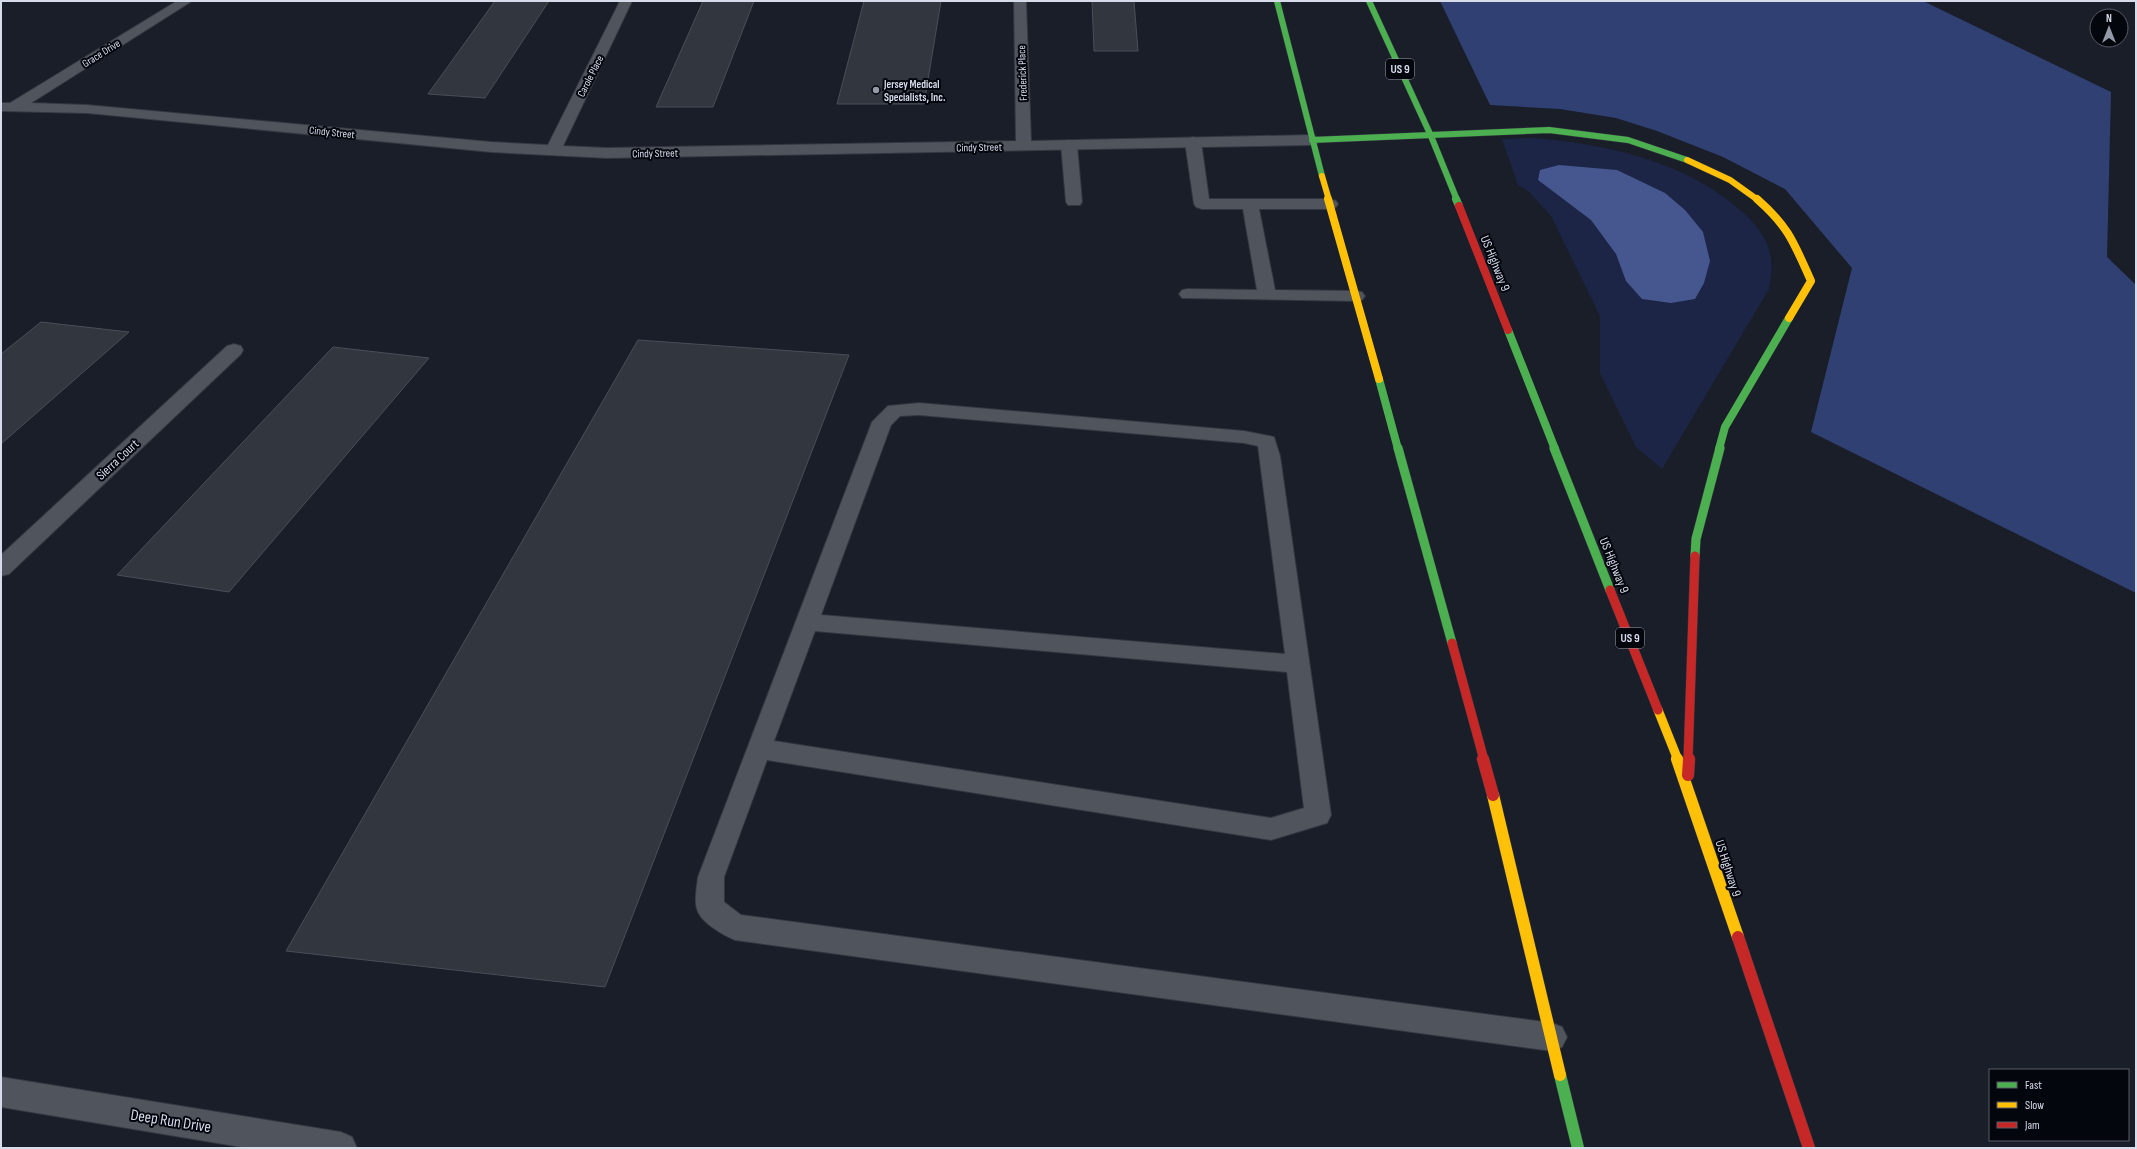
<svg xmlns="http://www.w3.org/2000/svg" width="2137" height="1149" viewBox="0 0 2137 1149" font-family="'Sofia Sans Condensed',sans-serif">
	<rect width="100%" height="100%" fill="#191e29"/>
	<!-- green -->
	<path fill="#1c2546" d="M1533,138C1605,144 1682,160 1739,209C1752,220 1766,235 1770,253C1773,265 1771,277 1769,289L1662,469L1636,447L1600,373V316L1551,216L1528,191L1518,185L1502,139Z"/>
	<!-- forest -->
	<path fill="#304073" d="M1440,1H1923L2111,92L2107,257L2136,285V593L1811,432L1852,268L1785,189L1723,157L1657,131L1616,118L1560,109L1490,105Z"/>
	<!-- water -->
	<path fill="#46578f" d="M1559,165L1617,170L1665,193L1685,210L1703,232L1710,261L1704,283L1695,299L1671,303L1642,299L1626,281L1616,254L1591,220L1538,180L1540,170Z"/>
	<!-- building -->
	<path fill="#32363f" stroke="#4a4e58" d="M495,1H549L485,98L428,94Z
		M703,1H754L713,107H656Z
		M864,1H941L924,104H837Z
		M1092,1H1134L1138,51H1094Z
		M41,322L129,332L1,444V354Z
		M638,340L849,355L605,987L286,951Z
		M333,347L429,358L229,592L117,575Z"/>
	<g fill="none" stroke-linecap="round" stroke-linejoin="round">
		<defs>
			<path id="lane" d="M1193,137L1198,139L1201,142L1209,199H1330L1336,201L1338,204L1336,207L1330,209H1259L1275,290L1356,291L1362,292L1365,296L1362,300L1356,301L1182,298L1179,294L1182,290L1188,289L1257,290L1243,209H1202L1196,207L1194,204L1185,142L1188,139Z
				M1069,140L1074,142L1077,145L1082,202L1080,205H1068L1066,202L1061,145L1064,142Z
				M919,403L1244,431L1274,437L1280,456L1331,815L1327,823L1271,840L767,760L724,877V902L741,915L1552,1023L1562,1027L1567,1037L1562,1047L1552,1051L735,940C723,935 700,922 697,909C694,900 697,886 698,877L872,422L888,406ZM919,415L1244,443L1258,446L1285,654L821,615L891,425L900,416ZM815,631L1287,672L1304,808L1271,818L774,741Z"/>
			<path id="street" d="M177,1H192L31,103L87,105L491,142L548,145L620,1H632L563,146L607,148L1016,141L1014,1H1026L1031,141L1312,135L1317,137L1320,140L1317,143L1312,145L607,158L491,152L87,113L1,111V103H10Z
				M234,344L241,346L243,350L241,354L9,574L1,576V555L227,346Z
				M1,1077L341,1132L352,1137L357,1148H247L1,1107Z"/>
			<path id="fast-far3" d="M1277,1L1322,176
				M1369,1L1431,136L1457,200
				M1312,140L1549,130L1628,140L1687,160"/>
			<path id="fast-far2" d="M1456,199L1459,206
				M1508,330L1555,449
				M1379,379L1398,449
				M1719,449L1725,427L1789,318"/>
			<path id="fast-far1" d="M1398,448L1452,643
				M1554,448L1610,590
				M1695,556L1696,539L1720,448"/>
			<path id="fast" d="M1560,1075L1578,1148"/>
			<path id="slow-far3" d="M1687,160L1730,180L1758,200
				M1322,176L1329,200"/>
			<path id="slow-far2" d="M1328,199L1379,379
				M1757,199C1789,227 1794,243 1811,281L1789,318"/>
			<path id="slow-far1" d="M1658,710L1678,760"/>
			<path id="slow" d="M1677,759L1738,937
				M1493,795L1560,1075"/>
			<path id="jam-far2" d="M1459,206L1508,330"/>
			<path id="jam-far1" d="M1610,590L1658,710
				M1452,643L1484,760
				M1688,760L1695,556"/>
			<path id="jam" d="M1483,759L1493,795
				M1688,775L1689,759
				M1738,937L1809,1148"/>
		</defs>
		<!-- lane casing -->
		<use href="#lane" stroke="#343740" stroke-width="2"/>
		<!-- street casing -->
		<use href="#street" stroke="#343740" stroke-width="2"/>
		<!-- fast-far3 casing -->
		<use href="#fast-far3" stroke="#343740" stroke-width="7"/>
		<!-- fast-far2 casing -->
		<use href="#fast-far2" stroke="#343740" stroke-width="8"/>
		<!-- fast-far1 casing -->
		<use href="#fast-far1" stroke="#343740" stroke-width="10"/>
		<!-- fast casing -->
		<use href="#fast" stroke="#343740" stroke-width="13"/>
		<!-- slow-far3 casing -->
		<use href="#slow-far3" stroke="#343740" stroke-width="7"/>
		<!-- slow-far2 casing -->
		<use href="#slow-far2" stroke="#343740" stroke-width="8"/>
		<!-- slow-far1 casing -->
		<use href="#slow-far1" stroke="#343740" stroke-width="10"/>
		<!-- slow casing -->
		<use href="#slow" stroke="#343740" stroke-width="13"/>
		<!-- jam-far2 casing -->
		<use href="#jam-far2" stroke="#343740" stroke-width="8"/>
		<!-- jam-far1 casing -->
		<use href="#jam-far1" stroke="#343740" stroke-width="10"/>
		<!-- jam casing -->
		<use href="#jam" stroke="#343740" stroke-width="13"/>
		<!-- lane -->
		<use href="#lane" fill="#50545d" fill-rule="evenodd"/>
		<!-- street -->
		<use href="#street" fill="#50545d" fill-rule="evenodd"/>
		<!-- fast-far3 -->
		<use href="#fast-far3" stroke="#4caf50" stroke-width="6"/>
		<!-- fast-far2 -->
		<use href="#fast-far2" stroke="#4caf50" stroke-width="8"/>
		<!-- fast-far1 -->
		<use href="#fast-far1" stroke="#4caf50" stroke-width="9"/>
		<!-- fast -->
		<use href="#fast" stroke="#4caf50" stroke-width="12"/>
		<!-- slow-far3 -->
		<use href="#slow-far3" stroke="#ffc107" stroke-width="6"/>
		<!-- slow-far2 -->
		<use href="#slow-far2" stroke="#ffc107" stroke-width="8"/>
		<!-- slow-far1 -->
		<use href="#slow-far1" stroke="#ffc107" stroke-width="9"/>
		<!-- slow -->
		<use href="#slow" stroke="#ffc107" stroke-width="12"/>
		<!-- jam-far2 -->
		<use href="#jam-far2" stroke="#c62828" stroke-width="8"/>
		<!-- jam-far1 -->
		<use href="#jam-far1" stroke="#c62828" stroke-width="9"/>
		<!-- jam -->
		<use href="#jam" stroke="#c62828" stroke-width="12"/>
	</g>
	<!-- markers -->
	<circle fill="#949aa7" stroke="#04060e" stroke-width="1.5" cx="876" cy="90" r="4"/>
	<g text-anchor="middle" stroke-width="4" stroke-linejoin="round" paint-order="stroke">
		<!-- far-street labels -->
		<g font-size="11" fill="#d7dceb" stroke="#04060e">
			<text transform="translate(101 53) rotate(-32)" y="4">Grace Drive</text>
			<text transform="translate(1022 73) rotate(-92)" y="4">Frederick Place</text>
			<text transform="translate(590 76) rotate(-63)" y="4">Carole Place</text>
			<text transform="translate(332 132) rotate(6)" y="4">Cindy Street</text>
			<text transform="translate(979 147) rotate(-1)" y="4">Cindy Street</text>
			<text transform="translate(655 153) rotate(-1)" y="4">Cindy Street</text>
		</g>
		<!-- far-poi labels -->
		<g font-size="11" font-weight="bold" fill="#d7dceb" stroke="#04060e" text-anchor="start">
			<text x="884" y="88">Jersey Medical<tspan x="884" dy="13">Specialists, Inc.</tspan></text>
		</g>
		<!-- shield labels -->
		<g fill="#04060e" stroke="#989ca9" stroke-width="1">
			<rect x="1386" y="59" width="28" height="20" rx="3"/>
			<rect x="1616" y="628" width="28" height="20" rx="3"/>
		</g>
		<g font-size="12" font-weight="bold" fill="#d7dceb">
			<text x="1400" y="73">US 9</text>
			<text x="1630" y="642">US 9</text>
		</g>
		<!-- street labels -->
		<g font-size="13" fill="#d7dceb" stroke="#04060e">
			<text transform="translate(1496 263) rotate(68)" y="5">US Highway 9</text>
			<text transform="translate(117 459) rotate(-43)" y="5">Sierra Court</text>
			<text transform="translate(1615 565) rotate(68)" y="5">US Highway 9</text>
			<text transform="translate(1729 868) rotate(72)" y="5">US Highway 9</text>
		</g>
		<!-- near-street labels -->
		<g font-size="16" fill="#d7dceb" stroke="#04060e">
			<text transform="translate(171 1120) rotate(9)" y="6">Deep Run Drive</text>
		</g>
	</g>
	<!-- border -->
	<rect width="2137" height="1149" fill="none" stroke="#d7dceb" stroke-width="4"/>
	<!-- legend -->
	<rect x="1989" y="1069" width="140" height="72" fill="#04060e" stroke="#585c66"/>
	<rect x="1997" y="1082" width="20" height="6" fill="#4caf50" stroke="#585c66"/>
	<text x="2025" y="1089" font-size="12" fill="#d7dceb">Fast</text>
	<rect x="1997" y="1102" width="20" height="6" fill="#ffc107" stroke="#585c66"/>
	<text x="2025" y="1109" font-size="12" fill="#d7dceb">Slow</text>
	<rect x="1997" y="1122" width="20" height="6" fill="#c62828" stroke="#585c66"/>
	<text x="2025" y="1129" font-size="12" fill="#d7dceb">Jam</text>
	<!-- north arrow -->
	<g transform="translate(2109 28)"><circle r="19" fill="#04060e" stroke="#585c66"/>
	<path d="M0-3L7 15L0 10L-7 15Z" fill="#949aa7"/>
	<text y="-6" font-size="11" font-weight="bold" text-anchor="middle" fill="#d7dceb">N</text>
	</g>
</svg>
